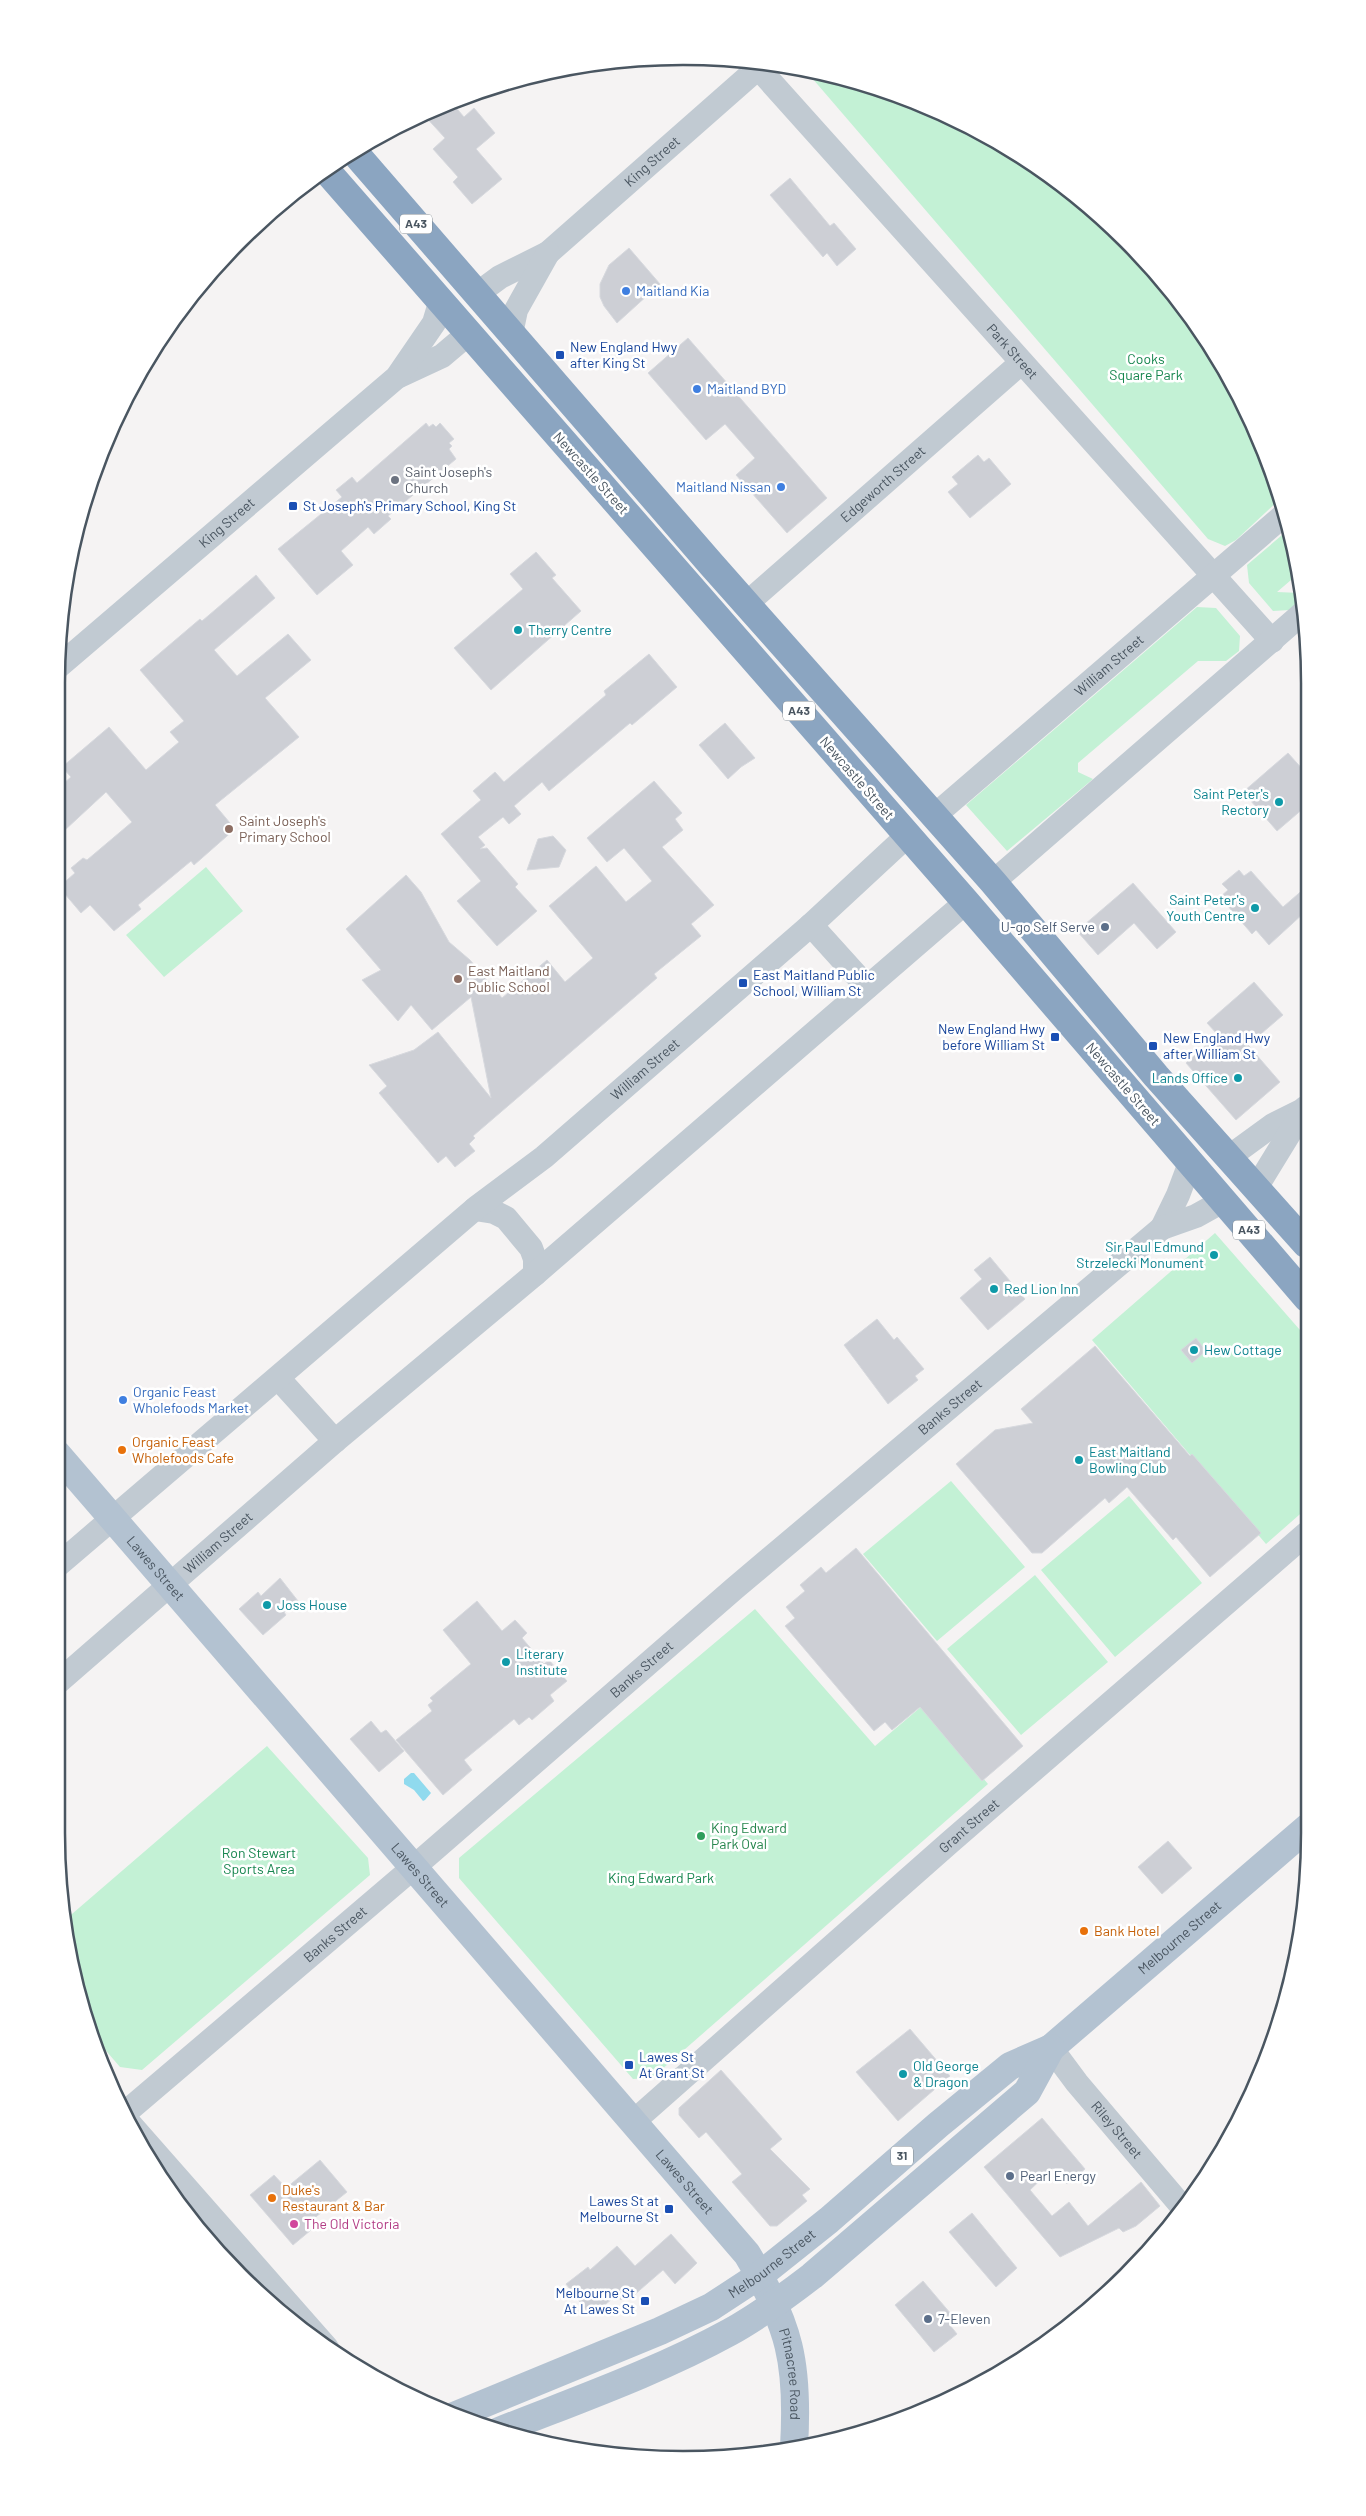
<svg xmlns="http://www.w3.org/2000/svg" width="1366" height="2516" viewBox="0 0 1366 2516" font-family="Barlow,sans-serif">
	<rect width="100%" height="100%" fill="#f5f3f3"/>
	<!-- green -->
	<path fill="#c3f1d5" d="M806,71L884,89L996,140L1096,212L1204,335L1276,481L1280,499L1236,540L1225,546L1208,539Z
		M1288,530L1298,574L1277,592L1300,593L1301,600L1290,610L1273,611L1249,583L1247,565Z
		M1197,607L1216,608L1240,636L1239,651L1226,661H1198L1078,763V772L1093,779L1007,851L966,805Z
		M206,867L243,911L164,977L126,935Z
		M1215,1233L1307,1338V1508L1266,1544L1092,1340Z
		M951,1481L1025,1567L937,1641L863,1554Z
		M1129,1496L1202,1583L1115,1657L1041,1570Z
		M1035,1575L1108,1662L1021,1735L947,1649Z
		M755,1609L875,1746L922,1706L988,1784L652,2078L633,2079L459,1878V1858Z
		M267,1746L368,1858L370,1875L142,2070L120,2067L89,2031L68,1955L65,1920Z"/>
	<!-- water -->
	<path fill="#90daee" d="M411,1773H414L431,1793L425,1800L423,1801L414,1790L404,1784V1779Z"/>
	<!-- building -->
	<path fill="#cdcfd5" stroke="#d7d9de" d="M452,103L464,117L474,108L495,133L476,149L502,179L472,204L453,182L458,177L433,149L445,138L423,114Z
		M790,178L830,226L834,223L856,249L837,266L827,253L823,257L770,195Z
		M629,248L660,284L617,323L604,306L600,297V284L609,265Z
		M688,338L827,498L787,533L736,475L755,458L725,424L706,440L648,373Z
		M426,423L429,427L433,424L436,427L440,423L454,439L449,443L452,446L449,449L456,459L388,516L391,519L374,534L368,527L341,551L353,565L317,595L278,549L342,497L336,490L352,477L357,483Z
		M978,455L984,462L989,458L1011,484L970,518L948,492L958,484L952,477Z
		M536,552L556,575L552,578L581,611L491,690L454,648L523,589L510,574Z
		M256,575L275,598L214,650L237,676L288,634L311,660L265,698L299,737L215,805L235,829L194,865L191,861L138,905L141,909L114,931L90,905L81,913L59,887L75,873L71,868L83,858L87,860L132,822L106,792L65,830L57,821V789L71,777L62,767L109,727L146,770L179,742L170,732L184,721L140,670L200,619L202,621Z
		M649,654L677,687L632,725L630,723L549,791L542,782L514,806L521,814L509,824L503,817L478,837L485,845L480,849L487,848L518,884L515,887L537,911L497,946L457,901L481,881L441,834L481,800L473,791L495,772L504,782L606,695L604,691Z
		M725,723L755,758L741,767L728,779L699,745Z
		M1288,753L1305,772V807L1277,831L1243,792Z
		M654,781L682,813L675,819L683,830L662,847L714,905L691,924L701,936L654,974L657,978L473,1136L475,1138L469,1144L475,1151L455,1167L446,1156L438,1163L379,1093L387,1086L369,1065L414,1050L438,1032L491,1098L471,997L432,1030L411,1005L398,1021L362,980L381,970L346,929L406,875L421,892L449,942L470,960L502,998L547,960L565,982L593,958L549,906L596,866L626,902L652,881L624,848L607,862L587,838Z
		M553,836L566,850L559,867L527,870L538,839Z
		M1239,870L1244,876L1251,871L1283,907L1305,888V912L1269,945L1256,930L1252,934L1220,897L1228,890L1222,884Z
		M1133,883L1176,932L1157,949L1134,923L1098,955L1077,931Z
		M1254,982L1283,1015L1248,1045L1280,1082L1236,1120L1186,1063L1218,1035L1207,1023Z
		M990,1257L1025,1299L988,1330L960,1298L982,1279L974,1270Z
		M877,1319L894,1340L897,1337L924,1369L915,1376L918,1380L888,1404L844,1345Z
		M1196,1338L1206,1351L1192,1363L1181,1350Z
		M1095,1346L1190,1456L1192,1454L1261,1533L1210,1577L1176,1537L1173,1540L1127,1487L1109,1503L1105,1498L1042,1553H1032L956,1464L995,1430L1033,1423L1021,1409Z
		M856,1548L1023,1746L982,1781L920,1707L892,1730L885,1722L874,1731L785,1626L795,1618L786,1607L805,1591L800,1585L821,1567L826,1573Z
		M280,1578L298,1601L284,1612L286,1615L263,1635L239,1609L258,1592L261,1596Z
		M477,1601L502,1631L515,1620L527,1633L522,1638L544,1664L549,1660L567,1681L550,1695L554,1701L532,1720L529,1717L519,1725L514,1719L464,1760L472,1770L443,1795L396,1740L432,1711L428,1705L433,1701L430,1698L471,1664L443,1630Z
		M371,1721L381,1733L386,1730L404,1751L379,1772L350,1739Z
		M1168,1841L1192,1868L1162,1894L1138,1867Z
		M910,2029L950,2076L898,2121L856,2072Z
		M721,2070L782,2139L770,2149L810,2189L802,2195L807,2201L777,2226H770L732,2182L742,2174L706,2132L699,2138L679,2115V2108Z
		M1042,2118L1085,2169L1067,2184L1053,2168L1030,2190L1052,2216L1069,2202L1088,2226L1141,2182L1160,2206L1136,2226L1123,2232L1119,2228L1060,2257L984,2167Z
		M320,2160L347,2192L312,2220L317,2225L293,2245L250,2195L274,2175L286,2188Z
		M972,2213L1017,2268L996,2287L949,2232Z
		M671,2234L697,2263L675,2284L663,2270L633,2296L630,2292L621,2300L617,2295L591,2316L566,2284L588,2267L590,2270L617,2246L635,2266Z
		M923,2281L951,2314L948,2316L952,2321L949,2324L957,2334L934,2352L895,2305Z"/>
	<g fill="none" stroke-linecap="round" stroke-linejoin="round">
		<!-- minor -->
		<g stroke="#c1cad2" stroke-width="24">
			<path id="s1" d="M752,61L1272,641"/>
			<path id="s2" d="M477,294L500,277L548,253L757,69"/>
			<path d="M511,334L516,310L548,253"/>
			<path d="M399,376L442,356L468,334"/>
			<path id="s3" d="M746,604L1021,363"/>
			<path id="s4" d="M58,667L397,377L434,323L440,303"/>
			<path id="s5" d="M934,816L1284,515"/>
			<path d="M993,882L1304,612"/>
			<path d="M811,925L867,987"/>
			<path d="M1229,1157L1273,1125L1305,1109"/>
			<path d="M1256,1188L1305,1108"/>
			<path d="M475,1209L494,1212L506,1218L531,1248L535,1259V1274"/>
			<path d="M1162,1228L1178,1195L1190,1163"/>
			<path d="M278,1378L335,1441"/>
			<path id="s6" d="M57,1566L477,1207L544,1157L811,925L907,836"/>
			<path id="s7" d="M56,1684L335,1441L535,1274L966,902"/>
			<path id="s8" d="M1051,2048L1077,2083L1184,2209"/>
			<path id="s9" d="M125,2113L414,1867L735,1588L1162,1228L1196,1216L1223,1201"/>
			<path id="s10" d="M633,2122L949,1843L1307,1533"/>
			<path d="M130,2124L327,2348"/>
		</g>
		<!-- major -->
		<g stroke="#b3c2d1" stroke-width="28">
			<path id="s11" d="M57,1454L747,2254C790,2325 799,2364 794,2447"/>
			<path id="s12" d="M454,2416L660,2331L711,2307L760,2275L829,2220L938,2125L1010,2066L1051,2048L1308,1827"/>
			<path d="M499,2431C577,2400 657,2372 730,2332C759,2316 786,2296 812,2276L1027,2092L1051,2048"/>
		</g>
		<!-- highway -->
		<path stroke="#8ba5c1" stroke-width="28" d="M355,153L711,564L993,882L1156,1076L1306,1244
			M326,170L966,902L1307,1298"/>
	</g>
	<!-- markers -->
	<g fill="#3f7fe0" stroke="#fff" stroke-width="2">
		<circle cx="626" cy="291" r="5"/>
		<circle cx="697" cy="389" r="5"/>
		<circle cx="781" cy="487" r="5"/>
		<circle cx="123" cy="1400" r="5"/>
	</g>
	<g fill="#1a4fb4" stroke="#fff" stroke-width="2">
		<rect x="555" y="350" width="10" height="10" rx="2.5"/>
		<rect x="288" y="501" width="10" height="10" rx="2.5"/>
		<rect x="738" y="978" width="10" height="10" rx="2.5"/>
		<rect x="1050" y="1032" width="10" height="10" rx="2.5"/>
		<rect x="1148" y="1041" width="10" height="10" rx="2.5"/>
		<rect x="624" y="2060" width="10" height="10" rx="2.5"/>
		<rect x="664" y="2204" width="10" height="10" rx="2.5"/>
		<rect x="640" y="2296" width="10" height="10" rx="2.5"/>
	</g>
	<circle fill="#6b7280" stroke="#fff" stroke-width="2" cx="395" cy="480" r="5"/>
	<g fill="#0f9aa8" stroke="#fff" stroke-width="2">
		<circle cx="518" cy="630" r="5"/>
		<circle cx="1279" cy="802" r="5"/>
		<circle cx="1255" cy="908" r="5"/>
		<circle cx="1238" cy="1078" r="5"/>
		<circle cx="1214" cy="1255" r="5"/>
		<circle cx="994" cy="1289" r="5"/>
		<circle cx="1194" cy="1350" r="5"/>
		<circle cx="1079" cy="1460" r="5"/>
		<circle cx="267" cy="1605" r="5"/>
		<circle cx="506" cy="1662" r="5"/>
		<circle cx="903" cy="2074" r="5"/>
	</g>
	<g fill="#8d6e63" stroke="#fff" stroke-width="2">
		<circle cx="229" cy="829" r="5"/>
		<circle cx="458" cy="979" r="5"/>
	</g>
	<g fill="#5c6f8a" stroke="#fff" stroke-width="2">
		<circle cx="1105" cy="927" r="5"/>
		<circle cx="1010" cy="2176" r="5"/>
		<circle cx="928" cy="2319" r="5"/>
	</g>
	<g fill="#e8710a" stroke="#fff" stroke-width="2">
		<circle cx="122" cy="1450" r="5"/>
		<circle cx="1084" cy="1931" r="5"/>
		<circle cx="272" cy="2198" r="5"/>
	</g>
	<circle fill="#2e9e5b" stroke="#fff" stroke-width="2" cx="701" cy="1836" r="5"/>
	<circle fill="#d1479c" stroke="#fff" stroke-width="2" cx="294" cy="2224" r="5"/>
	<g text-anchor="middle" stroke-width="5" stroke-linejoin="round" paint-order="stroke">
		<!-- shield labels -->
		<g fill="#fff" stroke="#808990" stroke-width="1">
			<rect x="400" y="214.5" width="32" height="19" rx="4"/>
			<rect x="783" y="701.5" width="32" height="19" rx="4"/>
			<rect x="1233" y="1220.5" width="32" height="19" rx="4"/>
			<rect x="891" y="2146.5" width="22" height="19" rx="4"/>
		</g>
		<g font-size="12" font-weight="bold" fill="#4a5661">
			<text x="416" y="228">A43</text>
			<text x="799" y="715">A43</text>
			<text x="1249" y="1234">A43</text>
			<text x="902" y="2160">31</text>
		</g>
		<!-- street labels -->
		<g font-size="14" fill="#4a5661" stroke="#fff">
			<text dy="5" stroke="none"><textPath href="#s2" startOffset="221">King Street</textPath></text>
			<text dy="5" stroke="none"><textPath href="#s1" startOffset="390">Park Street</textPath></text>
			<text transform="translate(591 473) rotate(48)" y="5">Newcastle Street</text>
			<text dy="5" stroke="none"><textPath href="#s3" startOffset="182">Edgeworth Street</textPath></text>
			<text dy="5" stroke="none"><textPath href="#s4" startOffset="222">King Street</textPath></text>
			<text dy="5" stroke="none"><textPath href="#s5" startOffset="231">William Street</textPath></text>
			<text transform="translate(857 778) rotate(49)" y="5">Newcastle Street</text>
			<text dy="5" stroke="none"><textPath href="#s6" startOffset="770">William Street</textPath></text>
			<text transform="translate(1123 1084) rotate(49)" y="5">Newcastle Street</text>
			<text dy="5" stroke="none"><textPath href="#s9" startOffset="1086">Banks Street</textPath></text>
			<text dy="5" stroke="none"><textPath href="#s7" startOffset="215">William Street</textPath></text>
			<text dy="5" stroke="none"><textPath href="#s11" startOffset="151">Lawes Street</textPath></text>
			<text dy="5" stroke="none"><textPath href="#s9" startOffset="681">Banks Street</textPath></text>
			<text dy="5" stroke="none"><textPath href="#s10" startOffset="448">Grant Street</textPath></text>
			<text dy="5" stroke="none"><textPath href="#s11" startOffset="556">Lawes Street</textPath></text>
			<text dy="5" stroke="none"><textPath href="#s9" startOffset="276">Banks Street</textPath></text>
			<text dy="5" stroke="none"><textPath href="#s12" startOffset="878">Melbourne Street</textPath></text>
			<text dy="5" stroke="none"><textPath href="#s8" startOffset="105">Riley Street</textPath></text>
			<text dy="5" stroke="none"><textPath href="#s11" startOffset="961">Lawes Street</textPath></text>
			<text dy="5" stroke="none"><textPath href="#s12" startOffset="354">Melbourne Street</textPath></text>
			<text dy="5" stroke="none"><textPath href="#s11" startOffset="1186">Pitnacree Road</textPath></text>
		</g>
		<!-- shop labels -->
		<g font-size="14" fill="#366cbe" stroke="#fff" text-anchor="start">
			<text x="636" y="296">Maitland Kia</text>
			<text x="707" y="394">Maitland BYD</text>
			<text x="771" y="492" text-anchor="end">Maitland Nissan</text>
			<text x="133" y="1397">Organic Feast<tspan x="133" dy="16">Wholefoods Market</tspan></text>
		</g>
		<!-- transit labels -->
		<g font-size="14" fill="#164399" stroke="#fff" text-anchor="start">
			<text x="570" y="352">New England Hwy<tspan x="570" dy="16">after King St</tspan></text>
			<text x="303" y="511">St Joseph's Primary School, King St</text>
			<text x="753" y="980">East Maitland Public<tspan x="753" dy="16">School, William St</tspan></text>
			<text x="1045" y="1034" text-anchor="end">New England Hwy<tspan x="1045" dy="16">before William St</tspan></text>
			<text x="1163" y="1043">New England Hwy<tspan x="1163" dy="16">after William St</tspan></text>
			<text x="639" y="2062">Lawes St<tspan x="639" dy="16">At Grant St</tspan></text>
			<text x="659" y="2206" text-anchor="end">Lawes St at<tspan x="659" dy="16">Melbourne St</tspan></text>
			<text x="635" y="2298" text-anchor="end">Melbourne St<tspan x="635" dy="16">At Lawes St</tspan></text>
		</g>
		<!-- park labels -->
		<g font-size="14" fill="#17864f" stroke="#fff">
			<text x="1146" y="364">Cooks<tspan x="1146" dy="16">Square Park</tspan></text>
			<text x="259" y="1858">Ron Stewart<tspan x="259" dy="16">Sports Area</tspan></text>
			<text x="661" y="1883">King Edward Park</text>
		</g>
		<!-- worship labels -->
		<g font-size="14" fill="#5b616d" stroke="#fff" text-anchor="start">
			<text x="405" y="477">Saint Joseph's<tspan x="405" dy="16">Church</tspan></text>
		</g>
		<!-- culture labels -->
		<g font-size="14" fill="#0d838f" stroke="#fff" text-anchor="start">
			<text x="528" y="635">Therry Centre</text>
			<text x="1269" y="799" text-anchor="end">Saint Peter's<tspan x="1269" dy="16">Rectory</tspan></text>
			<text x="1245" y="905" text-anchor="end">Saint Peter's<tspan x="1245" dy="16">Youth Centre</tspan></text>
			<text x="1228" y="1083" text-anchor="end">Lands Office</text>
			<text x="1204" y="1252" text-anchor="end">Sir Paul Edmund<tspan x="1204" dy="16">Strzelecki Monument</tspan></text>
			<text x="1004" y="1294">Red Lion Inn</text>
			<text x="1204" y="1355">Hew Cottage</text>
			<text x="1089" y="1457">East Maitland<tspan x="1089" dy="16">Bowling Club</tspan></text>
			<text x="277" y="1610">Joss House</text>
			<text x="516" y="1659">Literary<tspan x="516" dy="16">Institute</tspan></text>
			<text x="913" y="2071">Old George<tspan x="913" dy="16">&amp; Dragon</tspan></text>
		</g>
		<!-- education labels -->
		<g font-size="14" fill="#785e54" stroke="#fff" text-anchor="start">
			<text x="239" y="826">Saint Joseph's<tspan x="239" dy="16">Primary School</tspan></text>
			<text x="468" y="976">East Maitland<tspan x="468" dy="16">Public School</tspan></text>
		</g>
		<!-- service labels -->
		<g font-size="14" fill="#4e5e75" stroke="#fff" text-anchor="start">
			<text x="1095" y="932" text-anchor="end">U-go Self Serve</text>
			<text x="1020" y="2181">Pearl Energy</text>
			<text x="938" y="2324">7-Eleven</text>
		</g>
		<!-- food labels -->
		<g font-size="14" fill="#c56008" stroke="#fff" text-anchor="start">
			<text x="132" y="1447">Organic Feast<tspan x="132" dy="16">Wholefoods Cafe</tspan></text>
			<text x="1094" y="1936">Bank Hotel</text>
			<text x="282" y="2195">Duke's<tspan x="282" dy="16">Restaurant &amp; Bar</tspan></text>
		</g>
		<!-- leisure labels -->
		<g font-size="14" fill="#27864d" stroke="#fff" text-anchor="start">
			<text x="711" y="1833">King Edward<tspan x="711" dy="16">Park Oval</tspan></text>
		</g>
		<!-- hotel labels -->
		<g font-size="14" fill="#b23c85" stroke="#fff" text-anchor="start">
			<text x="304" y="2229">The Old Victoria</text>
		</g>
	</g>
	<!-- crop -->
	<path d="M0 0H1366V2516H0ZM683 65H683A618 618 0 0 1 1301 683V1833A618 618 0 0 1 683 2451H683A618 618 0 0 1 65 1833V683A618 618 0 0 1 683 65Z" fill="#fff" fill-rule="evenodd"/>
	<path fill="none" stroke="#4a5661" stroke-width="2.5" d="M683 65H683A618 618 0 0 1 1301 683V1833A618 618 0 0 1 683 2451H683A618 618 0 0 1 65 1833V683A618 618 0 0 1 683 65Z"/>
</svg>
